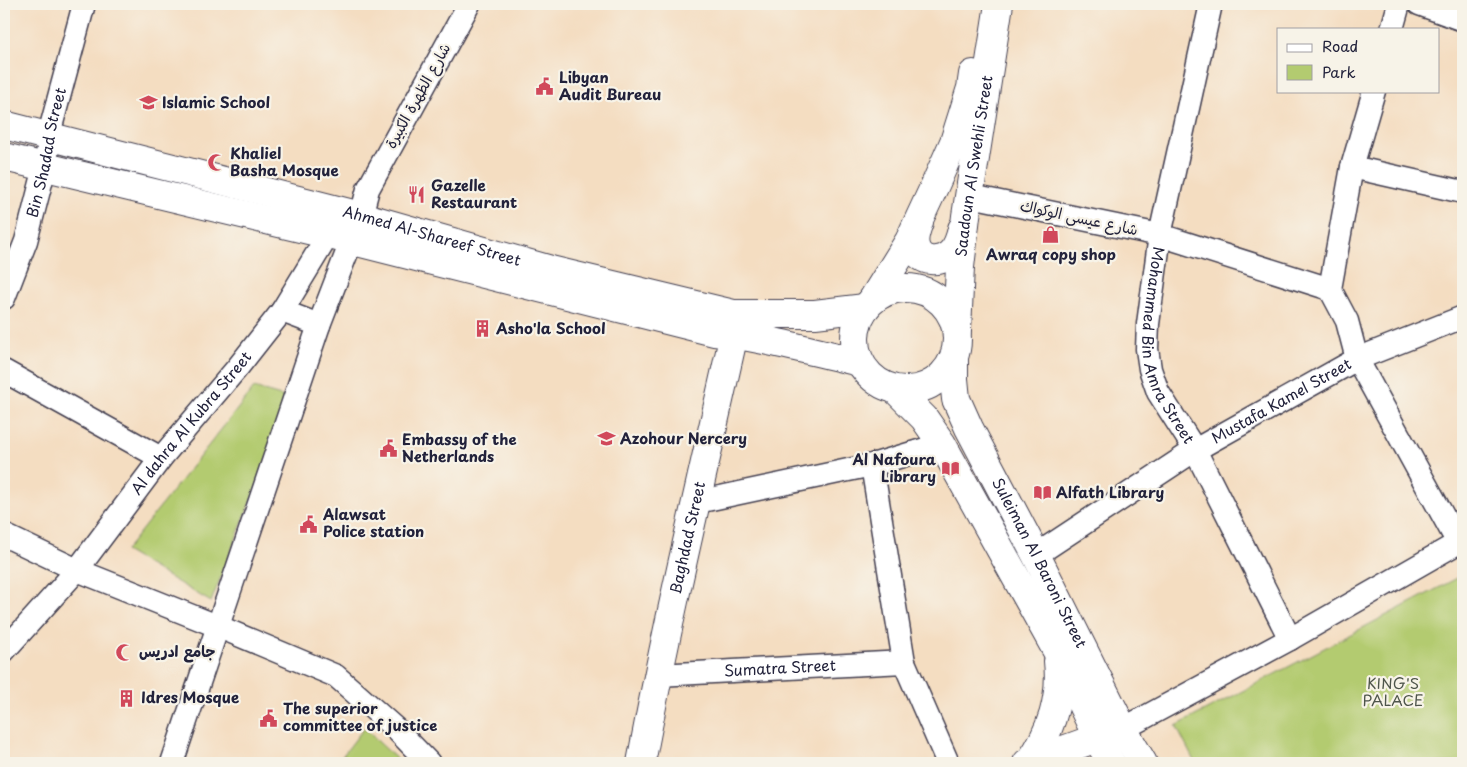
<svg xmlns="http://www.w3.org/2000/svg" width="1467" height="767" viewBox="0 0 1467 767" font-family="'Playpen Sans','Playpen Sans Arabic',sans-serif">
	<rect width="100%" height="100%" fill="#f7f3e8"/>
	<filter id="ink" filterUnits="userSpaceOnUse"><feTurbulence type="fractalNoise" baseFrequency=".02" numOctaves="2"/><feDisplacementMap in="SourceGraphic" scale="10" xChannelSelector="R" yChannelSelector="G"/><feConvolveMatrix kernelMatrix="1 2 1 2 8 2 1 2 1" color-interpolation-filters="sRGB"/></filter>
	<filter id="wash" filterUnits="userSpaceOnUse"><feTurbulence type="fractalNoise" baseFrequency=".0096" numOctaves="4" result="noise"/><feDisplacementMap in="SourceGraphic" scale="20" xChannelSelector="R" yChannelSelector="G"/><feGaussianBlur stdDeviation="1.12" result="paint"/><feColorMatrix in="noise" values="0 0 0 0 0 0 0 0 0 0 0 0 0 0 0 0 0 1.4 0 .05"/><feComposite in="paint" operator="in"/></filter>
	<g filter="url(#wash)">
		<rect width="100%" height="100%" fill="#f4ddc1"/>
		<!-- green -->
		<path fill="#b3cb70" stroke="#6a7656" d="M254,388L291,399L211,602L125,551Z
			M1463,575V763H1195L1176,726Z
			M364,728L401,763H337Z"/>
	</g>
	<g filter="url(#ink)">
		<g fill="none" stroke-linecap="round" stroke-linejoin="round">
			<defs>
				<g id="street">
					<path id="s1" d="M1211,4L1160,235L1148,324L1147,349L1150,369L1158,392L1195,450L1290,639"/>
					<path d="M1419,4L1463,20"/>
					<path d="M1392,29L1399,4"/>
					<path d="M1374,91L1352,167L1330,289L1347,321L1357,359L1458,543"/>
					<path d="M1352,167L1463,192"/>
					<path d="M971,196L1160,235L1330,289"/>
					<path id="s2" d="M4,298L26,241L45,167L52,123L84,4"/>
					<path d="M282,311L319,325"/>
					<path d="M4,371L161,458"/>
					<path d="M872,465L904,662L948,763"/>
					<path d="M697,502L872,465L942,444"/>
					<path d="M4,535L77,570L217,626L336,676L397,730L429,763"/>
					<path id="s3" d="M1036,555L1195,450L1357,359L1463,317"/>
					<path id="s4" d="M4,651L77,570L161,458L238,367L282,311L336,222"/>
					<path id="s5" d="M658,675L904,662"/>
					<path d="M1123,729L1290,639L1463,540"/>
					<path d="M172,763L319,325L361,216L368,189L469,4"/>
				</g>
				<g id="secondary">
					<path id="s6" d="M641,763C668,619 702,477 734,334V314"/>
					<path d="M1027,763L1119,730"/>
				</g>
				<g id="primary">
					<path d="M919,222C916,230 912,240 916,249C921,263 940,263 950,254C957,248 960,238 962,229"/>
					<path d="M873,299L909,241L935,185L954,142L971,88L973,74"/>
					<path id="s7" d="M957,330L960,267L966,216L999,4"/>
				</g>
				<g id="highway">
					<path id="s8" d="M4,125L361,216L551,270L734,314H815L865,308"/>
					<path d="M4,157L329,235L714,332C764,337 812,352 860,362"/>
					<circle cx="906" cy="339" r="51"/>
					<path id="s9" d="M954,358V379L956,399L969,428L1036,555L1123,729L1143,763"/>
					<path d="M896,390L924,418L942,444L1058,653L1098,739L1111,763"/>
					<path d="M1030,762C1051,731 1062,699 1058,661"/>
				</g>
			</defs>
			<!-- street casing -->
			<use href="#street" stroke="#423e4f" stroke-width="25"/>
			<!-- secondary casing -->
			<use href="#secondary" stroke="#423e4f" stroke-width="30"/>
			<!-- primary casing -->
			<use href="#primary" stroke="#423e4f" stroke-width="30"/>
			<!-- highway casing -->
			<use href="#highway" stroke="#423e4f" stroke-width="30"/>
			<!-- street -->
			<use href="#street" stroke="#fff" stroke-width="22"/>
			<!-- secondary -->
			<use href="#secondary" stroke="#fff" stroke-width="28"/>
			<!-- primary -->
			<use href="#primary" stroke="#fff" stroke-width="28"/>
			<!-- highway -->
			<use href="#highway" stroke="#fff" stroke-width="28"/>
		</g>
	</g>
	<!-- icons -->
	<defs>
		<symbol id="civic-bare" viewBox="-9 -9 18 18"><path d="M-.6-6.5H3V-4.5H.6V-3L4-1V1h2V6H-6V1h2V-1L-.6-3ZM-1.2 2.5V6h2.4V2.5Z" fill="#d1495b" stroke="#f7f3e8" stroke-width="2.5" paint-order="stroke"/></symbol>
		<symbol id="school-bare" viewBox="-9 -9 18 18"><path d="M0-5L7-2L0 1L-7-2ZM-4 1L0 2.5L4 1V4Q0 6-4 4Z" fill="#d1495b" stroke="#f7f3e8" stroke-width="2.5" paint-order="stroke"/></symbol>
		<symbol id="mosque-bare" viewBox="-9 -9 18 18"><path d="M3.5-4.9A6 6 0 1 0 3.5 4.9A5 5 0 1 1 3.5-4.9Z" fill="#d1495b" stroke="#f7f3e8" stroke-width="2.5" paint-order="stroke"/></symbol>
		<symbol id="restaurant-bare" viewBox="-9 -9 18 18"><path d="M-5-6h1v4h1v-4h1v4h1v-4h1v5L-1.5 .5V6h-2V.5L-5-1ZM5-6V6H3V1.5H1.5Q1.5-4 5-6Z" fill="#d1495b" stroke="#f7f3e8" stroke-width="2.5" paint-order="stroke"/></symbol>
		<symbol id="shop-bare" viewBox="-9 -9 18 18"><path d="M-5-2.5h2.3a2.7 3.5 0 0 1 5.4 0H5L5.5 6h-11ZM-1.5-2.5h3a1.5 2.3 0 0 0-3 0Z" fill="#d1495b" stroke="#f7f3e8" stroke-width="2.5" paint-order="stroke"/></symbol>
		<symbol id="building-bare" viewBox="-9 -9 18 18"><path d="M-4-6H4V6H1V3H-1V6H-4ZM-2.5-4.3h1.7v1.8h-1.7ZM.8-4.3h1.7v1.8H.8ZM-2.5-1h1.7V.8h-1.7ZM.8-1h1.7V.8H.8Z" fill="#d1495b" stroke="#f7f3e8" stroke-width="2.5" paint-order="stroke"/></symbol>
		<symbol id="library-bare" viewBox="-9 -9 18 18"><path d="M-6-4Q-3-5.5-.7-3.5V5Q-3 3-6 4ZM6-4Q3-5.5 .7-3.5V5Q3 3 6 4Z" fill="#d1495b" stroke="#f7f3e8" stroke-width="2.5" paint-order="stroke"/></symbol>
	</defs>
	<g fill-rule="evenodd">
		<use href="#civic-bare" x="532" y="74" width="25" height="25"/>
		<use href="#school-bare" x="136" y="90" width="25" height="25"/>
		<use href="#mosque-bare" x="204" y="150" width="25" height="25"/>
		<use href="#restaurant-bare" x="404" y="182" width="25" height="25"/>
		<use href="#shop-bare" x="1038" y="222" width="25" height="25"/>
		<use href="#building-bare" x="470" y="316" width="25" height="25"/>
		<use href="#school-bare" x="594" y="426" width="25" height="25"/>
		<use href="#civic-bare" x="376" y="436" width="25" height="25"/>
		<use href="#library-bare" x="938" y="456" width="25" height="25"/>
		<use href="#library-bare" x="1030" y="480" width="25" height="25"/>
		<use href="#civic-bare" x="296" y="512" width="25" height="25"/>
		<use href="#mosque-bare" x="112" y="640" width="25" height="25"/>
		<use href="#building-bare" x="114" y="686" width="25" height="25"/>
		<use href="#civic-bare" x="256" y="706" width="25" height="25"/>
	</g>
	<g text-anchor="middle" stroke-width="4.5" stroke-linejoin="round" paint-order="stroke">
		<!-- poi labels -->
		<g font-size="15" font-weight="bold" fill="#22223b" stroke="#f7f3e8" text-anchor="start">
			<text x="559" y="83">Libyan<tspan x="559" dy="17">Audit Bureau</tspan></text>
			<text x="162" y="108">Islamic School</text>
			<text x="230" y="159">Khaliel<tspan x="230" dy="17">Basha Mosque</tspan></text>
			<text x="431" y="191">Gazelle<tspan x="431" dy="17">Restaurant</tspan></text>
			<text x="1051" y="260" text-anchor="middle">Awraq copy shop</text>
			<text x="496" y="334">Asho'la School</text>
			<text x="620" y="444">Azohour Nercery</text>
			<text x="402" y="445">Embassy of the<tspan x="402" dy="17">Netherlands</tspan></text>
			<text x="936" y="465" text-anchor="end">Al Nafoura<tspan x="936" dy="17">Library</tspan></text>
			<text x="1056" y="498">Alfath Library</text>
			<text x="323" y="520">Alawsat<tspan x="323" dy="17">Police station</tspan></text>
			<text x="139" y="657">جامع ادريس</text>
			<text x="141" y="703">Idres Mosque</text>
			<text x="283" y="714">The superior<tspan x="283" dy="17">committee of justice</tspan></text>
		</g>
		<!-- street labels -->
		<g font-size="15" fill="#22223b" stroke="#f7f3e8">
			<text transform="translate(418 96) rotate(-61)" y="5">شارع الظهرة الكبيرة</text>
			<text dy="5" stroke="none"><textPath href="#s2" startOffset="152">Bin Shadad Street</textPath></text>
			<text dy="5" stroke="none"><textPath href="#s7" startOffset="165">Saadoun Al Swehli Street</textPath></text>
			<text transform="translate(1079 218) rotate(12)" y="5">شارع عيسى الوكواك</text>
			<text dy="5" stroke="none"><textPath href="#s8" startOffset="442">Ahmed Al-Shareef Street</textPath></text>
			<text dy="5" stroke="none"><textPath href="#s1" startOffset="352">Mohammed Bin Amra Street</textPath></text>
			<text dy="5" stroke="none"><textPath href="#s3" startOffset="290">Mustafa Kamel Street</textPath></text>
			<text dy="5" stroke="none"><textPath href="#s4" startOffset="295">Al dahra Al Kubra Street</textPath></text>
			<text dy="5" stroke="none"><textPath href="#s6" startOffset="230">Baghdad Street</textPath></text>
			<text dy="5" stroke="none"><textPath href="#s9" startOffset="225">Suleiman Al Baroni Street</textPath></text>
			<text dy="5" stroke="none"><textPath href="#s5" startOffset="122">Sumatra Street</textPath></text>
		</g>
		<!-- park labels -->
		<g font-size="15" fill="#4e554b" stroke="#f7f3e8">
			<text x="1393" y="689">KING'S<tspan x="1393" dy="17">PALACE</tspan></text>
		</g>
	</g>
	<!-- margin -->
	<rect width="1467" height="767" fill="none" stroke="#f7f3e8" stroke-width="20"/>
	<!-- legend -->
	<rect x="1277" y="28" width="162" height="65" fill="#f7f3e8" stroke="#a29fa3"/>
	<rect x="1287" y="44" width="25" height="8" fill="#ffffff" stroke="#a29fa3"/>
	<text x="1322" y="52" font-size="15" fill="#22223b">Road</text>
	<rect x="1287" y="65" width="25" height="15" fill="#b3cb70" stroke="#a29fa3"/>
	<text x="1322" y="78" font-size="15" fill="#22223b">Park</text>
</svg>
